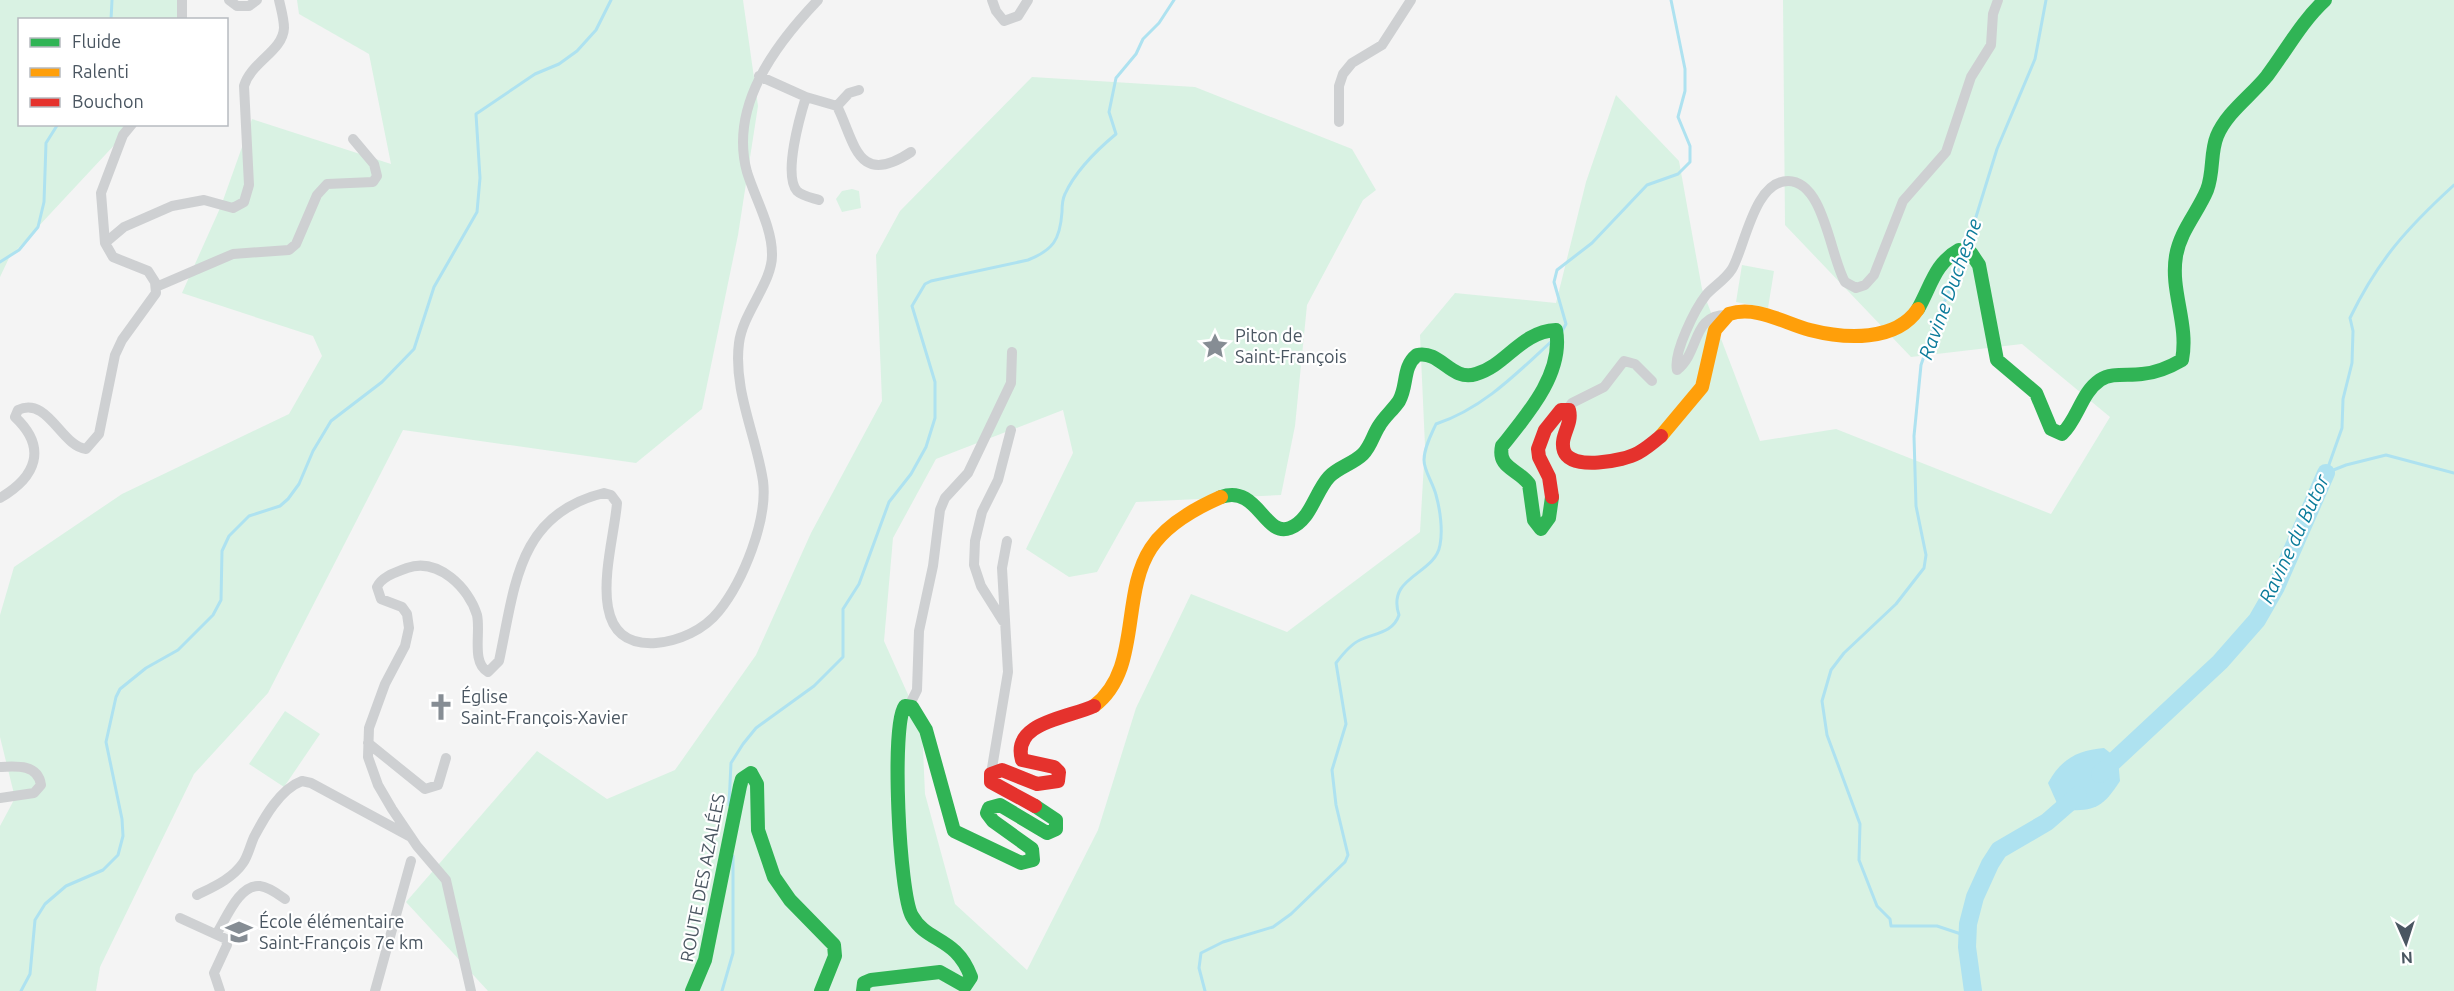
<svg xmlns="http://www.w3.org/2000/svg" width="2454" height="991" font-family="Ubuntu,sans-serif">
  <rect width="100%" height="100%" fill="#f4f4f4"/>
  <path fill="#d9f2e3" d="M0,0h178l1,19 -159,1v104l113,1 -124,133 -9,19z
    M297,0h446l15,106 -20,129 -36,174 -66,54 -233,-33 -135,263 -74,81 -94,193 -4,24h-96v-165l15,-28 -15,-61v-122l14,-48 108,-73 167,-80 33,-58 -9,-20 -131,-43 39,-87 31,-87 139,45 -22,-110 -70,-40z
    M1783,0h671v991h-1966l-82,-89 131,-151 70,48 68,-29 81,-115 55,-122 71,-132 -6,-146 24,-44 132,-134 163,10 157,62 24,41 -13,10 -56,105 -12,121 -14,69 -145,7 -39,70 -28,5 -43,-28 47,-96 -10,-43 -127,49 -43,79 -9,103 38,85 3,68 30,110 72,66 71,-140 38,-122 55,-114 96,38 133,-100 5,-86 -5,-111 35,-42 101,10 30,-121 30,-87 63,66 23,128 58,152 76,-12 215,85 59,-97 -88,-73 -111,13 -126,-132z
    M852,189l7,2 2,17 -19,4 -6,-13 6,-8z
    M1742,265l32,6 -6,37 -32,-6z
    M285,711l35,23 -36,53 -35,-23z"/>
  <path fill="#aee2f0" d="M2104,748l14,11 2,22c-19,29 -26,30 -60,29l-12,-27c13,-24 30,-33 56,-35z"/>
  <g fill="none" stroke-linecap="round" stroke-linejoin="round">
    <path stroke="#aee2f0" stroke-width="3" d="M111,20l1,-20
      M1967,246l30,-97 38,-90 11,-59
      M1965,255l-29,66 -15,44 -7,71 2,70 10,49 -2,13 -28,36 -52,49 -13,17 -9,31 5,34 33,89 -1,36 18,46 13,13 1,7h46l30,10
      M0,262l19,-12 19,-23 6,-25 2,-59 12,-19
      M1561,333l5,-9 -12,-42 3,-12 35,-27 55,-58 31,-11 12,-12v-16l-12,-29 7,-26v-22l-14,-69
      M2326,473l16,-45 1,-29 9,-36 1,-32 -3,-13c28,-58 57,-90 104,-133
      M2326,473l20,-8 40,-10 68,18
      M729,805l2,-42 12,-19 13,-16 58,-42 29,-29v-48l16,-25 30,-82 22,-28 15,-27 9,-29v-36l-23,-76 13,-22 6,-3 97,-21c25,-10 32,-20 34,-48 0,-7 0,-12 3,-18 10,-22 33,-45 51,-60l-7,-22 7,-34 20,-24 7,-15 16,-16 15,-23
      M21,991l9,-17 5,-54 10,-16 21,-18 37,-16 15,-15 5,-19 -1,-17 -16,-77 10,-45 4,-8 26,-21 32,-18 35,-35 8,-15 1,-49 7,-15 20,-20 31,-10 8,-7 11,-15 14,-33 18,-30 51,-39 32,-33 20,-62 43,-75 3,-34 -4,-64 59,-40 24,-10 18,-13 19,-21 15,-30
      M722,991l11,-38v-97
      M1205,991l-6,-23 2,-15 22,-11 50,-15 18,-13 54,-52 3,-7 -12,-50 -4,-35 14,-46 -10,-61c6,-8 15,-19 24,-23 15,-7 33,-7 39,-25 -13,-39 36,-40 41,-70 3,-15 0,-36 -4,-50 -3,-12 -12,-24 -12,-35 0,-12 7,-25 12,-36 48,-16 82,-52 118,-85"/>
    <path stroke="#aee2f0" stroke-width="18" d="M2100,774l120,-112 37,-42 19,-33 50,-114
      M1973,991l-6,-44 1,-23 7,-27 15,-33 9,-14 48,-28 31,-27"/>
    <path stroke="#ced0d2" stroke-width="10" d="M182,0v20
      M229,0l8,6h12l8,-6
      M992,0l4,11 8,10 14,-5 10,-16
      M759,76l47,21 31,9
      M859,90l-10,3 -12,13c18,36 20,82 74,46
      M806,97c-6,19 -23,78 -9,94 5,5 16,7 22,9
      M1339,122v-36l4,-12 9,-11 30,-18 29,-45
      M105,243l19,-16 48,-21 32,-6 29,8 11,-6 5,-17 -5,-99c7,-24 39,-35 40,-58 0,-9 -3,-19 -5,-28
      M156,287l77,-33 56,-4 7,-6 21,-49 10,-11 46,-2 4,-6 -3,-12 -21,-25
      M1677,370c-4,-17 18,-61 29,-75 8,-9 19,-15 26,-26 13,-22 22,-88 56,-88 36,0 42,75 57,101l11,6 9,-3 9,-10 29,-74 43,-49 25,-75 20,-32 2,-31 5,-14
      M1677,370c24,-19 14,-56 51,-55
      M1567,410l5,-7 32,-16 20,-26 11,3 17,17
      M0,498c36,-21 48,-50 15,-81l3,-7c30,-14 43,36 68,39l13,-15 16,-79 7,-15 34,-47 -1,-11 -7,-11 -35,-14 -8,-14 -4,-50 22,-58 9,-11
      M1003,621l-22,-35 -7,-21 1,-24 7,-29 16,-32 13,-50
      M909,706l8,-16 2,-59 14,-65 7,-56 5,-12 23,-25 43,-90 1,-31
      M368,743l57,46 13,-4 8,-27
      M0,767c16,-1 38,-3 41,18l-7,8 -34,5
      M991,774l17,-102 -6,-104 5,-27
      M197,895c16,-8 35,-16 46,-32 5,-7 7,-17 11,-26 10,-19 26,-48 48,-56l9,2 100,54
      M180,918l46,21 1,6 -13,28 6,18
      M217,933c9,-14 22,-49 43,-47 9,1 18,8 25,13
      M375,991l36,-130
      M471,991l-25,-111 -29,-34 -25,-37 -14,-24 -10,-28 1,-29 16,-44 20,-38 4,-18 -2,-14 -5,-7 -21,-8 -4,-12c5,-11 20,-15 30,-19 31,-11 62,20 70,47 4,17 -6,48 11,57l11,-11c16,-74 18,-147 105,-168l7,2 6,8c-3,43 -38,145 39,140 23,-2 48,-13 63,-32 24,-30 49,-91 44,-130 -7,-46 -30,-91 -24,-138 4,-31 34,-61 33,-89 0,-27 -17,-56 -25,-82 -18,-66 28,-127 71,-172"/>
    <path stroke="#30b455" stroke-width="14" d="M1918,309c13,-23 17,-46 41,-59l12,3 8,12 18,95 39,33 15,36 11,5c16,-15 19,-41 38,-54 12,-8 28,-4 42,-6 14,-1 28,-7 40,-14 7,-36 -12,-69 -6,-104 4,-25 22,-44 31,-66 7,-18 3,-37 10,-54 10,-24 34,-40 50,-60 19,-25 34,-54 58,-76
      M1221,497c37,-13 43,41 69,31 21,-8 25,-36 39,-51 9,-10 24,-13 34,-23 8,-8 10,-19 16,-28 5,-9 14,-16 20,-25 9,-16 3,-34 18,-46 24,-5 34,27 59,19 31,-9 44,-42 80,-44 8,43 -29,85 -54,116 -5,22 16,23 27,38l5,36 7,9 8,-11 3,-21
      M692,991l13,-31 35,-174 2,-7 9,-6 6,11 1,46 16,47 16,23 44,45 1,11 -14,35
      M863,991l1,-8 7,-3 69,-8 25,14 6,-9c-15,-41 -44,-34 -59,-61 -13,-23 -21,-192 -7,-210l7,1 14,23 28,101 67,32 12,-3 -1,-11 -39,-28 -6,-8 2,-5 11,-3 47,28 9,-4v-9l-21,-14"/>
    <path stroke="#ff9f0a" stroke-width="14" d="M1661,436l41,-49 13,-57 14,-16c27,-9 55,9 81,16 35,9 86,12 108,-21
      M1094,706c48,-36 26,-111 57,-158 15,-23 45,-40 70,-51"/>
    <path stroke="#e5322d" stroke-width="14" d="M1552,497l-3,-20 -10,-20 -1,-8 7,-19 16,-20h8c4,15 -10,26 -5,41 7,20 60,10 74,2 9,-5 16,-11 23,-17
      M1035,806l-44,-24v-8l11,-4 35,14 21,-3 1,-9 -5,-5 -32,-7c-11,-38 47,-42 72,-54"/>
  </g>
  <defs>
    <symbol id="sight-bare" viewBox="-9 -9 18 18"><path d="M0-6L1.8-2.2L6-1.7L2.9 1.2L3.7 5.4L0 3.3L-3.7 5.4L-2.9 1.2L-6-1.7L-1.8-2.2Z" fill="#868d94" stroke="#fff" stroke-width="2.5" paint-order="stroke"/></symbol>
    <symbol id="church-bare" viewBox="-9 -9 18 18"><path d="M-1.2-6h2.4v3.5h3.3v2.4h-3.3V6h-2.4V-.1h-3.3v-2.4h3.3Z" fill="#868d94" stroke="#fff" stroke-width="2.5" paint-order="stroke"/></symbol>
    <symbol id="school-bare" viewBox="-9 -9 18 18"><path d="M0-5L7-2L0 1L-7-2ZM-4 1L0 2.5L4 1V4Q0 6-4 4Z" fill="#868d94" stroke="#fff" stroke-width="2.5" paint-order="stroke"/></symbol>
  </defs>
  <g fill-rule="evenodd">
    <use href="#sight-bare" x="1196" y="327" width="38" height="38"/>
    <use href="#church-bare" x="422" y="688" width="38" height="38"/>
    <use href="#school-bare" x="220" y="913" width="38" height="38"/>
  </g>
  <g text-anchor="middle" stroke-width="4.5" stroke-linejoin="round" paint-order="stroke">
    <g font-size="18" fill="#4a5661" stroke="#fff" text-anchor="start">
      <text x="1235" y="342">Piton de<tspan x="1235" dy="21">Saint-François</tspan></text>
      <text x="461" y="703">Église<tspan x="461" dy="21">Saint-François-Xavier</tspan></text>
      <text x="259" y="928">École élémentaire<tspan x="259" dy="21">Saint-François 7e km</tspan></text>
    </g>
    <g font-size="18" fill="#4a5661" stroke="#fff">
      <text transform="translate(703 878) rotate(-79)" y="6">ROUTE DES AZALÉES</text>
    </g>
    <g font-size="20" font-style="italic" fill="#0c7c9b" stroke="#fff">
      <text transform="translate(1950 289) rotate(-70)" y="7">Ravine Duchesne</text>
      <text transform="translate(2294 539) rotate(-65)" y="7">Ravine du Butor</text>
    </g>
  </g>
  <rect x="18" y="18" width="210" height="108" fill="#ffffff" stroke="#b7bbc0" stroke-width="1.5"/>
  <rect x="30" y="38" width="30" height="9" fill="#30b455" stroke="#b7bbc0" stroke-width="1.5"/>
  <text x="72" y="48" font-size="18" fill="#4a5661">Fluide</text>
  <rect x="30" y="68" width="30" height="9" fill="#ff9f0a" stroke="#b7bbc0" stroke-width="1.5"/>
  <text x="72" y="78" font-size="18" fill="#4a5661">Ralenti</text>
  <rect x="30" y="98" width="30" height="9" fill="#e5322d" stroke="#b7bbc0" stroke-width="1.5"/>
  <text x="72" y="108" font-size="18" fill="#4a5661">Bouchon</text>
  <g transform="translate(2406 943) rotate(177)" stroke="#ffffff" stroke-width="4.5" paint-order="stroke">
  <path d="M0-4.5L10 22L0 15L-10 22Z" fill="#4a5661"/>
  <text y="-9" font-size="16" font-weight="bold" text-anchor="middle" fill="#4a5661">N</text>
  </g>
</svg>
